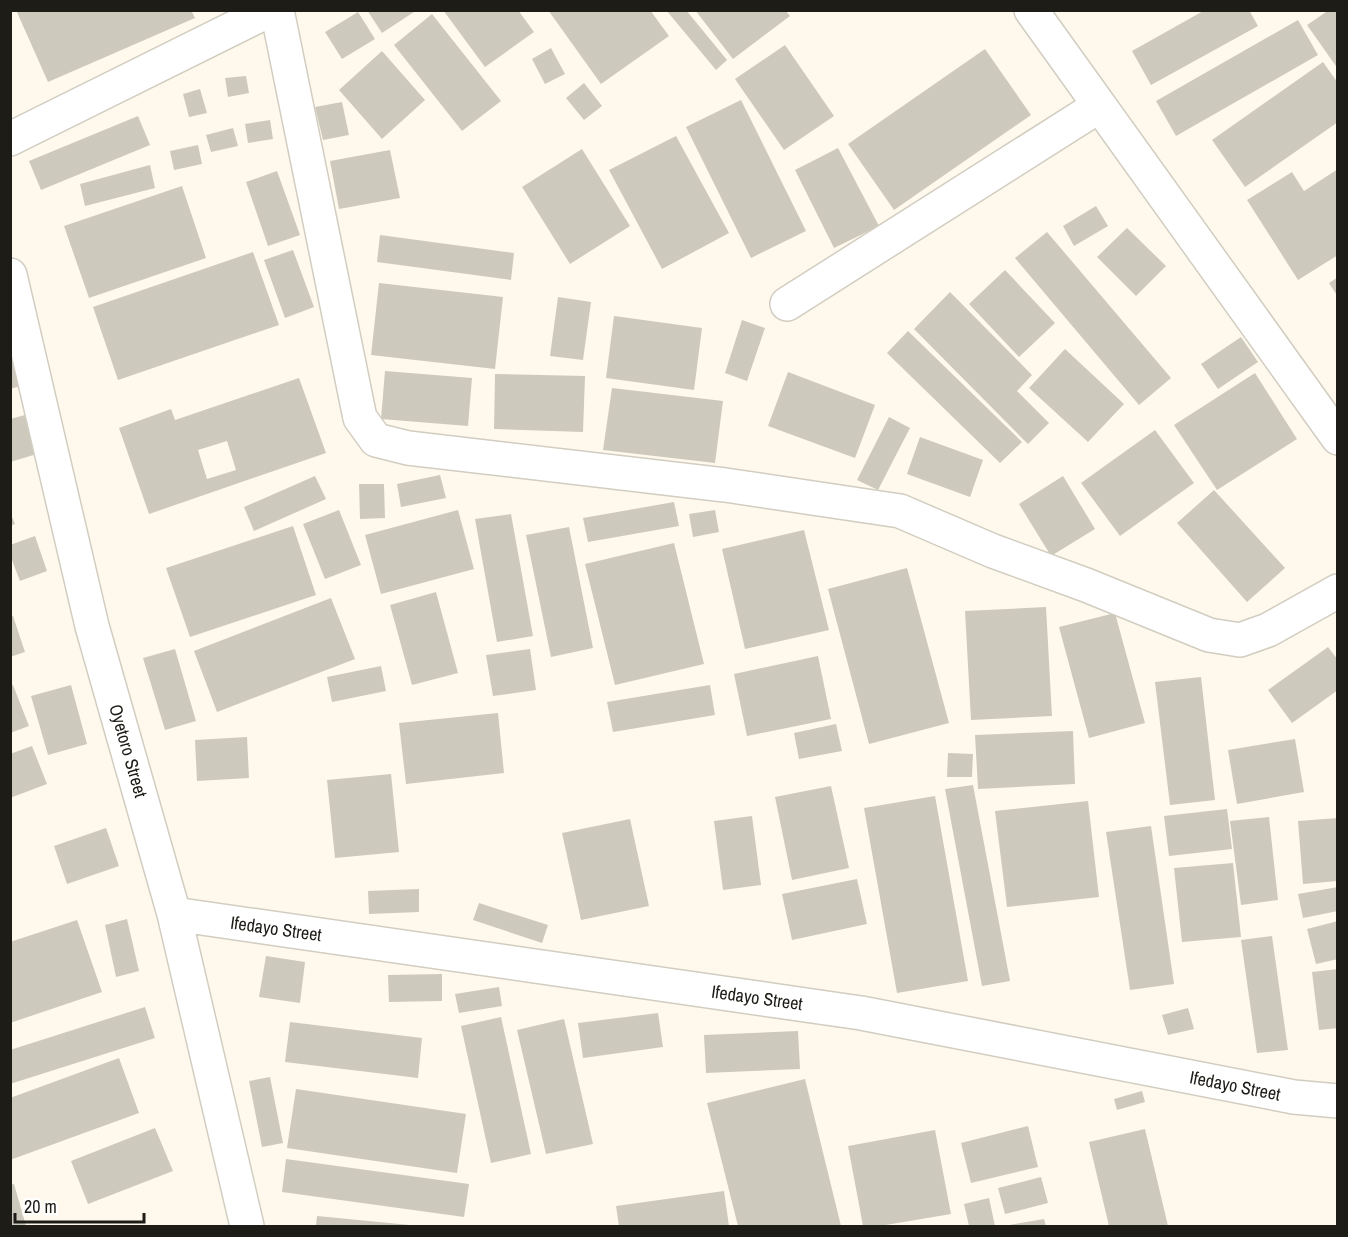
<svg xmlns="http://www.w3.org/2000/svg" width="1348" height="1237" font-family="'Archivo Narrow',sans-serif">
  <rect width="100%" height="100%" fill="#fef9ec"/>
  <path fill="#cec9bd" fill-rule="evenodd" d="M16,10h175l4,8 -147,64z
    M367,10h50l-35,23z
    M443,10h75l16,22 -49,35z
    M548,10h102l19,26 -68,48z
    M666,10h20l41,50 -11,10z
    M695,10h90l5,6 -57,43z
    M1205,10h44l9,16 -107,59 -19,-34z
    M1329,10h9v59l-31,-44z
    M358,12l17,27 -33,20 -17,-27z
    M432,14l69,87 -39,30 -68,-86z
    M1298,20l20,35 -142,81 -20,-35z
    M785,45l49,71 -50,34 -49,-71z
    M551,48l14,26 -20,10 -13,-25z
    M985,49l46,66 -137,95 -46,-66z
    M382,51l43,49 -43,39 -43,-49z
    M1323,62l15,21v39l-93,65 -33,-47z
    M246,76l3,17 -21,4 -3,-19z
    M584,83l18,23 -18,14 -18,-22z
    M200,89l7,24 -18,4 -6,-23z
    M741,100l65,131 -55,27 -65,-131z
    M342,102l7,33 -26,5 -8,-33z
    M138,116l12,29 -109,45 -12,-29z
    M270,120l3,19 -25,4 -3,-19z
    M233,128l5,18 -27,6 -5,-17z
    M676,136l53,97 -67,36 -53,-99z
    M198,145l4,19 -28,6 -4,-19z
    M838,148l41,78 -45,22 -39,-78z
    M582,149l48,77 -60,38 -48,-77z
    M390,150l10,48 -61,11 -9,-48z
    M150,165l5,23 -70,18 -5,-22z
    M1338,169v86l-40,25 -51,-80 45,-28 12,19z
    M277,171l23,64 -32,11 -22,-64z
    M182,186l24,72 -117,40 -25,-72z
    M1096,206l12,20 -34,20 -11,-20z
    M1127,228l39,38 -30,30 -39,-39z
    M1047,232l124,146 -32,27 -124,-147z
    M380,235l134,18 -3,27 -134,-18z
    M293,250l21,57 -29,11 -21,-58z
    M253,252l26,73 -161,55 -25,-73z
    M1005,270l50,53 -36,34 -50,-53z
    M1338,277v20l-9,-14z
    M379,283l124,14 -8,72 -124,-14z
    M950,292l82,83 -15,16 32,32 -21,21 -114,-115z
    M558,297l33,5 -8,58 -33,-4z
    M614,316l88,12 -8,62 -88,-12z
    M742,320l23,8 -18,53 -22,-8z
    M908,331l114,111 -22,21 -113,-110z
    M1241,337l17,25 -40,27 -17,-25z
    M10,349l14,36 -14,4z
    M1065,349l59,55 -36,38 -59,-54z
    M385,371l87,7 -4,48 -87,-7z
    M788,372l87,33 -20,53 -87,-32z
    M1255,373l42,66 -80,51 -43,-65z
    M495,374l90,2 -2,56 -89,-3z
    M299,378l27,75 -177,61 -30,-86 52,-19 4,11zM227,441l9,29 -29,9 -9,-29z
    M612,388l111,13 -8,62 -112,-13z
    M25,415l12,39 -27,8v-43z
    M889,417l21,11 -32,62 -21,-10z
    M1155,430l39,53 -74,53 -39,-53z
    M920,437l63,23 -13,37 -63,-23z
    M440,475l6,23 -45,9 -4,-23z
    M315,476l11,23 -72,32 -10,-24z
    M1063,476l32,53 -44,27 -32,-52z
    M359,484h25l1,34 -25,1z
    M1214,490l71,78 -38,34 -70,-79z
    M674,502l5,24 -91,16 -5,-24z
    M339,510l22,55 -36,14 -22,-55z
    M458,510l16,59 -93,25 -16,-59z
    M715,510l4,22 -26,5 -4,-23z
    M10,512l5,12 -5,2z
    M511,514l22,122 -36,6 -22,-123z
    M293,526l23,69 -126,42 -24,-69z
    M569,527l24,121 -42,9 -25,-122z
    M804,530l25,100 -84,19 -23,-100z
    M35,536l12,35 -27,10 -10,-26v-10z
    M674,543l30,121 -89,21 -30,-121z
    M907,568l42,155 -80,21 -41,-155z
    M436,592l22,81 -46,12 -22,-80z
    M331,598l24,61 -138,53 -23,-61z
    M1046,607l6,109 -81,4 -6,-109z
    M1115,613l30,110 -56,15 -30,-111z
    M10,616h3l12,36 -15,5z
    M1328,647l10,13v30l-46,33 -24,-33z
    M175,649l21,72 -31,9 -22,-72z
    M530,649l6,41 -43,6 -7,-41z
    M818,656l13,63 -84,17 -13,-62z
    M381,666l5,25 -54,11 -5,-25z
    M1201,677l14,123 -45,5 -15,-123z
    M13,685l16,41 -19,7v-47z
    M71,685l16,59 -39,11 -17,-59z
    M710,685l5,30 -102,17 -6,-30z
    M498,713l6,60 -98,11 -7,-61z
    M836,724l6,27 -43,8 -5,-26z
    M1073,731l2,53 -97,5 -3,-54z
    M247,737l2,41 -52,3 -2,-41z
    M1295,739l9,53 -67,12 -9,-54z
    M32,746l15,38 -37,14v-44z
    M948,753l25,1 -1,23h-25z
    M391,774l8,78 -64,6 -8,-78z
    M973,785l37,196 -28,5 -37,-197z
    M831,786l18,82 -57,12 -17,-83z
    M935,796l33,185 -71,12 -33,-185z
    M1088,801l11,96 -92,10 -12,-96z
    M1227,809l5,40 -63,7 -5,-40z
    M752,816l9,69 -38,5 -9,-69z
    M1269,817l9,83 -37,5 -11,-84z
    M1338,818v63l-35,3 -5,-63z
    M630,819l19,87 -68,14 -19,-87z
    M1151,826l23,158 -44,6 -24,-158z
    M106,828l13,38 -52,18 -13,-38z
    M1233,863l8,74 -59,5 -8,-74z
    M857,879l10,45 -75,16 -10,-46z
    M1338,887v24l-35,7 -5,-24z
    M419,889v23l-50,2 -1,-23z
    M479,903l69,22 -6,18 -69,-23z
    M127,919l12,52 -23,6 -11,-52z
    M77,920l25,72 -92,31v-81z
    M1338,921v38l-22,5 -9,-35z
    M1272,936l16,114 -31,3 -16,-113z
    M266,956l39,6 -5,41 -41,-6z
    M1338,969v59l-19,2 -7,-58z
    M442,974v27l-53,1 -1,-27z
    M499,987l3,19 -43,7 -4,-19z
    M145,1007l10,31 -145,46v-34z
    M1188,1008l6,21 -26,6 -6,-20z
    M658,1013l5,34 -80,11 -5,-35z
    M501,1017l30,137 -40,9 -30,-137z
    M564,1019l29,125 -47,10 -29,-124z
    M290,1022l132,16 -4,40 -133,-16z
    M798,1031l2,38 -94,4 -2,-38z
    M119,1058l20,55 -129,47v-62z
    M270,1077l13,66 -21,4 -13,-66z
    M805,1079l36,147h-103l-31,-123z
    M296,1089l170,25 -9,59 -170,-25z
    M1142,1091l3,11 -28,8 -3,-11z
    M1028,1126l10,41 -67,16 -10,-40z
    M155,1128l18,43 -85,33 -17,-43z
    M1145,1129l23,97h-59l-20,-84z
    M935,1130l16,84 -71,12h-17l-15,-80z
    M286,1159l183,25 -5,33 -182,-25z
    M1041,1177l7,26 -43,11 -7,-26z
    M14,1184l12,42h-16v-41z
    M724,1191l5,35h-110l-3,-20z
    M989,1198l6,28h-26l-5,-22z
    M317,1216l93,9v1h-94z
    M1044,1219l2,7h-37v-1z"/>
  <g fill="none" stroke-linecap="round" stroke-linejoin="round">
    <defs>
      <path id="minor" d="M277,10l83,408 16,22 32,8 317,37 175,26 93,40 93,34 123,50 31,5 28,-10 70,-39
        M1031,10l307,428
        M10,139l260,-129
        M10,275l82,351 82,288 73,312
        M787,304l312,-198
        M174,914l687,99 433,84 44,4"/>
    </defs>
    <use href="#minor" stroke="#d2cdc1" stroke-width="36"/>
    <use href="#minor" stroke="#fff" stroke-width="33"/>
  </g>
  <g text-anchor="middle" stroke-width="4.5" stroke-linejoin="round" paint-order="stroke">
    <g font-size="18" fill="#1e1c17" stroke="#fff">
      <text transform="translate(128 751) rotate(74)" y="6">Oyetoro Street</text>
      <text transform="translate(276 929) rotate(8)" y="6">Ifedayo Street</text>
      <text transform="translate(757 998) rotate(8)" y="6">Ifedayo Street</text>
      <text transform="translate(1235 1086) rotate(11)" y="6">Ifedayo Street</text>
    </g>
  </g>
  <rect width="1348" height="1237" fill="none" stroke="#1e1c17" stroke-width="24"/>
  <path d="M15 1213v9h129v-9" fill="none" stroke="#1e1c17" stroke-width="3"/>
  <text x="24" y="1213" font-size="18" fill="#1e1c17" stroke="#ffffff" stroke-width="4.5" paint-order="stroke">20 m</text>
</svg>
